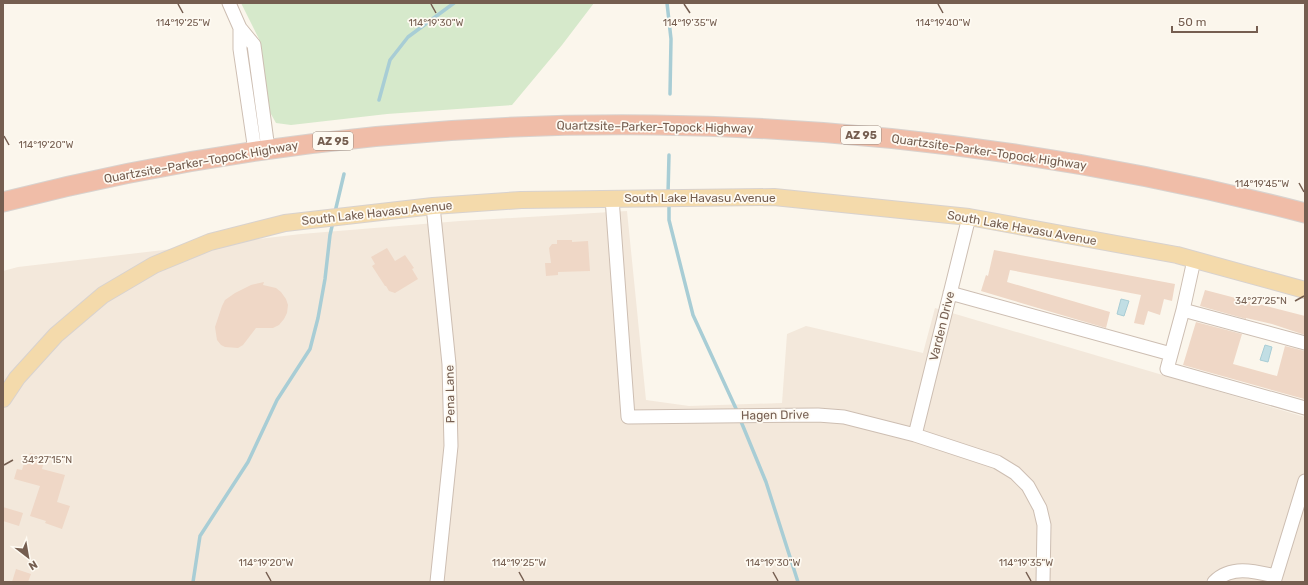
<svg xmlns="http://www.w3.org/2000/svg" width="1308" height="585" font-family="Rubik,sans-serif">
  <rect width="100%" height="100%" fill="#fbf6ec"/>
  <path fill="#f3e8db" d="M627,211l19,189 43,6 93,-3 5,-69 19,-8 117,27 12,-45 370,109v165h-1302v-311l15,-4 283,-33 159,-13z"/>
  <path fill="#d6e9cb" d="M241,3h353l-32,42 -50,60 -125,9 -96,11 -15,-2 -9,-16 -8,-68z"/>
  <path fill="#c1dee4" stroke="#a8cdd5" d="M1121,299l8,2 -5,15 -7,-2z
    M1265,345l7,2 -4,15 -8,-2z"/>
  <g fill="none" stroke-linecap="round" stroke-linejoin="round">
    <path stroke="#a8cdd5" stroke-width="3.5" d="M667,3l4,36 -1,55
      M379,100l11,-40 18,-23 46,-34
      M668,194l1,-39
      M669,202v18l24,95 45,98
      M335,212l9,-38
      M740,419l26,63 32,100
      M193,582l7,-46 48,-74 29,-62 33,-51 8,-31 7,-39 5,-44 3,-13"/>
  </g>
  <path fill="#efd7c6" d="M557,240h15v2l16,-1 2,30 -32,1v3l-12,1 -1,-13h6l-2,-15 3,-4h5z
    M387,248l8,13 10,-6 9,13 -2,1 6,10 -23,14 -6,-2 -3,-5h-1l-13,-20 3,-2 -4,-7z
    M994,250l181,34 -3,17 -8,-2 -4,16 -12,-4 -4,14 -10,-2 7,-28 -131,-25 -3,12 103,30 -4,16 -41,-12 -84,-25 5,-16 2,1z
    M264,282l-1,3 13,3 5,4 5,7 2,6 -1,8 -3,6 -5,6 -6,3h-17l-13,17 -5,3 -13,-1 -4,-2 -4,-5 -2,-13 7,-21 3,-6 10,-7 16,-8z
    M1205,290l100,26v19l-33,-11 -26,-6v1l-46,-13z
    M1196,322l46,12 -9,30 29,8 15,4 8,-30 20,5 -1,48 -121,-34z
    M30,453l15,4 -3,12 23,6 -8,27 13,4 -8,23 -17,-6 1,-2 -16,-5 10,-30 -26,-7 3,-10 5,1 4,-13 3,1z
    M3,507l20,6 -4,13 -16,-5z
    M16,569l15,5 -3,8h-16z"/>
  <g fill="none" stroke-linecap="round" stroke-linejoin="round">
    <defs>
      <path id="minor" d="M229,3l11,25 14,17 14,104
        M240,28v21l15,102
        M612,198l16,219 190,-2 26,2 71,18 82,27 18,11 13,13 12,22 4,17 -1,57
        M433,206l16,158 2,82 -14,136
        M1194,260l-11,50 122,33
        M950,293l221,61
        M1183,310l-16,59 138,39
        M915,435l54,-218
        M1214,582c17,-17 40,-11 61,-6
        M1274,582l31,-101"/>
      <path id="major" d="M3,399l14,-21 39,-43 47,-40 51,-30 56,-23 75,-19 148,-17 88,-6 253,-3 195,20 208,38 128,35"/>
      <path id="highway" d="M3,202c427,-110 877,-99 1302,11"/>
    </defs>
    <use href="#minor" stroke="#cdbeb2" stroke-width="15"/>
    <use href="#major" stroke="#d8d2ce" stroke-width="18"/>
    <use href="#highway" stroke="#d8d2ce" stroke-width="21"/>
    <use href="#minor" stroke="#fff" stroke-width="13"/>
    <use href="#major" stroke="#f4daab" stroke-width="16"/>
    <use href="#highway" stroke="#f0bda8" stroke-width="19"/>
  </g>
  <path fill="none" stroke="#755e50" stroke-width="1.5" d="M178,4l5,9M431,4l5,9M684,4l6,9M938,4l5,9M4,136l5,9M1299,183l5,9M1295,301l9,-5M4,465l9,-5M266,572l5,9M519,572l5,9M773,572l5,9M1026,572l5,9"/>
  <g text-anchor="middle" stroke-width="3.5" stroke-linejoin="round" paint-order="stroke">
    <g fill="#fefaf2" stroke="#9e8d81" stroke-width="1">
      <rect x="841" y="126" width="40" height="18" rx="3"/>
      <rect x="313" y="132" width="40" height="18" rx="3"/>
    </g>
    <g font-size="11" font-weight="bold" fill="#755e50">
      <text x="861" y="139">AZ 95</text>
      <text x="333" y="145">AZ 95</text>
    </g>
    <g font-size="12" fill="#755e50" stroke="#fefaf2">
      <text transform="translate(655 127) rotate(1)" y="4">Quartzsite–Parker–Topock Highway</text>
      <text transform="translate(989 152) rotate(8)" y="4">Quartzsite–Parker–Topock Highway</text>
      <text transform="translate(201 162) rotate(-10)" y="4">Quartzsite–Parker–Topock Highway</text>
      <text x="700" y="202">South Lake Havasu Avenue</text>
      <text transform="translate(377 213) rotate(-6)" y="4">South Lake Havasu Avenue</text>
      <text transform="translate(1022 228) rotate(10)" y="4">South Lake Havasu Avenue</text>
      <text transform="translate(942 326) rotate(-76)" y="4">Varden Drive</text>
      <text transform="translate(450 394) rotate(-91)" y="4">Pena Lane</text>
      <text transform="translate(775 415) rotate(-1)" y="4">Hagen Drive</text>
    </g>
  </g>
  <g font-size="10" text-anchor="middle" fill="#755e50" stroke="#fefaf2" stroke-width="3.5" stroke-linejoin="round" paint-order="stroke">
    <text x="690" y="26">114°19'35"W</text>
    <text x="943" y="26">114°19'40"W</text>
    <text x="183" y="26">114°19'25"W</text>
    <text x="436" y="26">114°19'30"W</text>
    <text x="46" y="148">114°19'20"W</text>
    <text x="1262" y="187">114°19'45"W</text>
    <text x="1261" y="304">34°27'25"N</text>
    <text x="47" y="463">34°27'15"N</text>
    <text x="266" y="566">114°19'20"W</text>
    <text x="519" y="566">114°19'25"W</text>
    <text x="773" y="566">114°19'30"W</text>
    <text x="1026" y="566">114°19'35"W</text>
  </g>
  <rect width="1308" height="585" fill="none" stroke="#755e50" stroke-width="8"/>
  <g transform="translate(28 557) rotate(149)" stroke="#fefaf2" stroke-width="3" paint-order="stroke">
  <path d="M0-3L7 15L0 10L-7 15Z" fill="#755e50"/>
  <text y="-6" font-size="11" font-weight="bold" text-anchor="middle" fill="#755e50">N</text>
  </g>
  <path d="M1172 26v6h85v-6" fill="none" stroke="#755e50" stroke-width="2"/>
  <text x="1178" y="26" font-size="12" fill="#755e50" stroke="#fefaf2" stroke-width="3" paint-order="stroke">50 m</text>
</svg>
